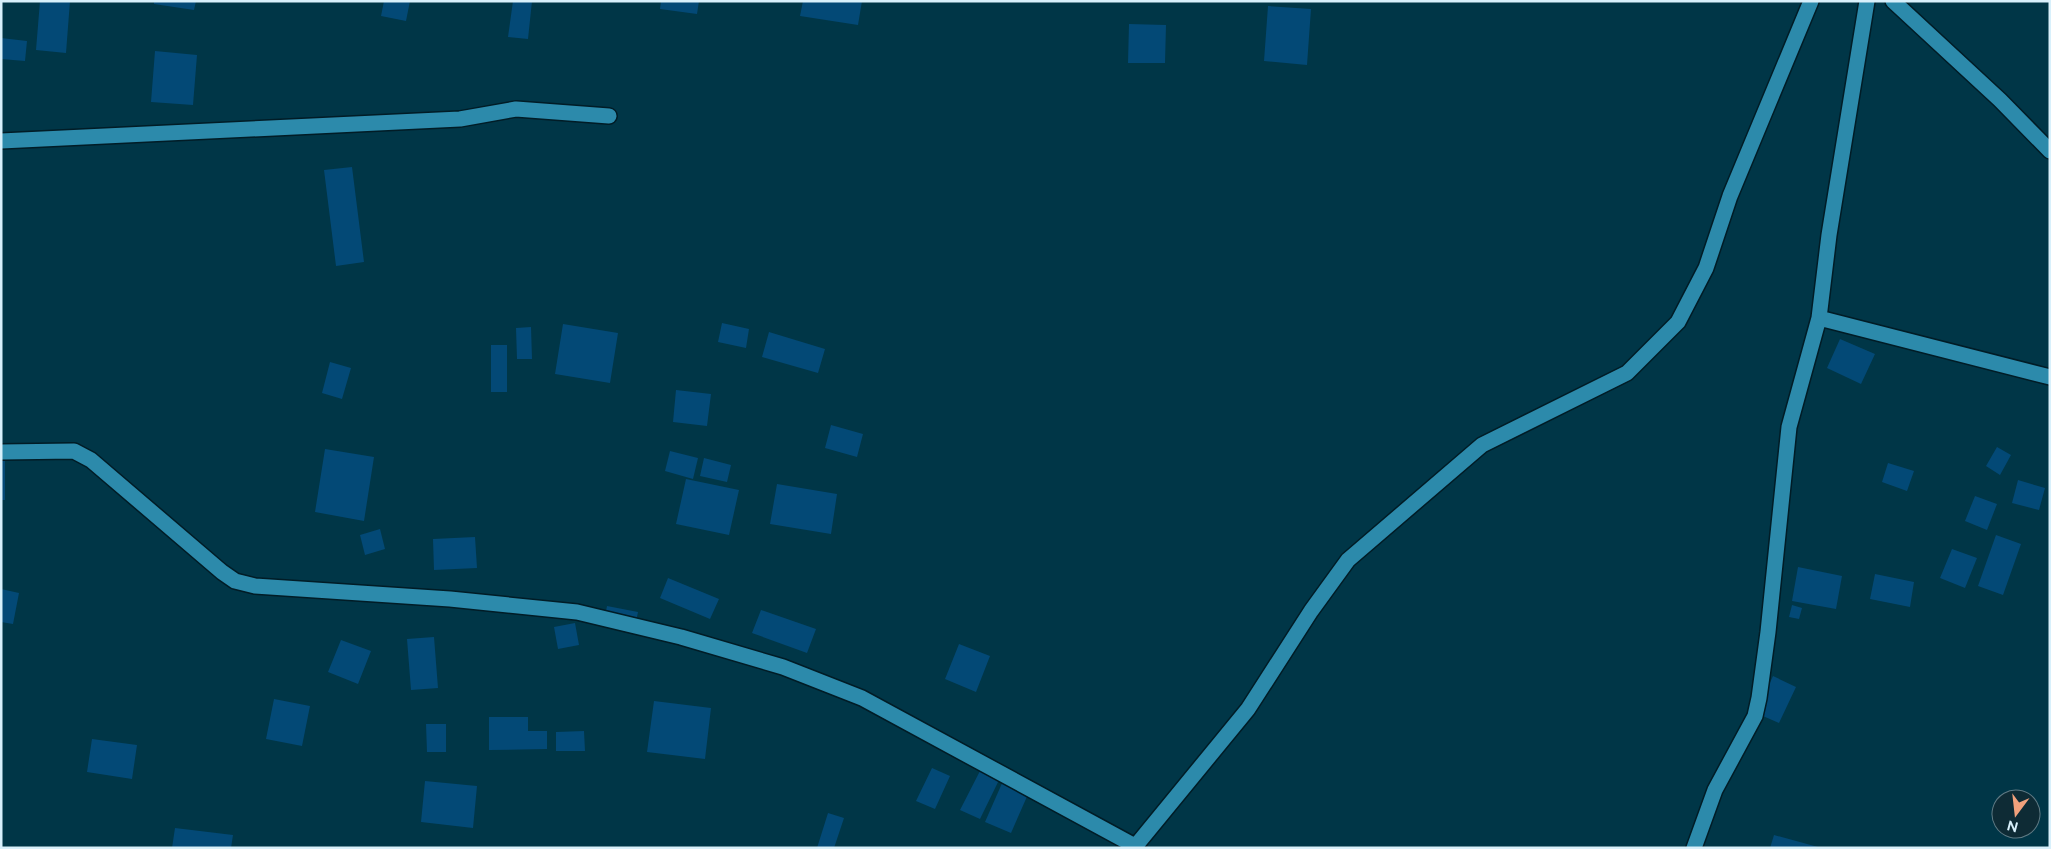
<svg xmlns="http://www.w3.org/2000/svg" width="2051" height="849" font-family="Raleway,sans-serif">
  <rect width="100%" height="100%" fill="#003647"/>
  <path fill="#034976" d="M40,1h30l-4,52 -30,-3z
    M154,1h42l-2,9 -40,-6z
    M384,1h26l-4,20 -25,-5z
    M513,1h19l-4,38 -20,-2z
    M661,1h38l-2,13 -37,-5z
    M803,1h59l-4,24 -58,-9z
    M1268,6l43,3 -4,56 -43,-4z
    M1129,24l37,1 -1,38h-37z
    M1,38l26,3 -2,20 -24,-2z
    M155,51l42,4 -4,50 -42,-3z
    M352,167l12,95 -28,4 -12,-96z
    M722,323l27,6 -3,19 -28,-6z
    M563,324l55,9 -8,50 -55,-9z
    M531,327l1,32h-15l-1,-31z
    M769,332l56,17 -7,24 -56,-16z
    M1840,339l35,15 -14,30 -34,-16z
    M491,345h16v47h-16z
    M330,362l21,6 -9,31 -20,-6z
    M676,390l35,4 -4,32 -34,-4z
    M831,425l32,9 -6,23 -32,-9z
    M1997,447l14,8 -11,20 -14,-9z
    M325,449l49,8 -10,64 -49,-9z
    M670,451l28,7 -5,21 -28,-8z
    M704,458l27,7 -4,17 -27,-6z
    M1,459h4v41h-4z
    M1888,463l26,8 -7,20 -25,-9z
    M686,479l53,11 -10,45 -53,-11z
    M2018,480l27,8 -6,22 -27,-7z
    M777,484l60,10 -6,40 -61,-10z
    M1975,496l22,8 -10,26 -22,-9z
    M380,529l5,20 -20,6 -5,-20z
    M1996,535l25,9 -18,51 -25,-9z
    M475,537l2,31 -43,2 -1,-31z
    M1952,549l25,9 -12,30 -25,-10z
    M1798,567l44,9 -6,33 -44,-8z
    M1875,574l39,8 -4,25 -40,-8z
    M668,578l51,21 -9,20 -50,-21z
    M1,589l18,4 -6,31 -12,-2z
    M1792,605l10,3 -3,11 -10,-2z
    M607,606l31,6 -2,10 -31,-6z
    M761,610l55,19 -9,24 -55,-20z
    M575,623l4,22 -21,4 -4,-22z
    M434,637l4,51 -27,2 -4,-51z
    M341,640l30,11 -13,33 -30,-12z
    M959,644l31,12 -14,36 -31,-13z
    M1773,676l23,11 -17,36 -23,-10z
    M274,699l36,7 -8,40 -36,-7z
    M654,701l57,7 -6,51 -58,-7z
    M489,717h39v14h19v18l-58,1z
    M426,724h20v28h-19z
    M584,731l1,20h-29v-19z
    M92,739l45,6 -5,34 -45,-7z
    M932,768l18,8 -15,33 -19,-8z
    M981,769l19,9 -20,41 -20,-9z
    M425,781l52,5 -4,42 -52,-6z
    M1003,781l26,11 -18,41 -26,-11z
    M828,813l16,5 -10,30h-17z
    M175,828l58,7 -2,13h-59z
    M1774,835l44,12v1h-48z"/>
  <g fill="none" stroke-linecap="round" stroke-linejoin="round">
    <defs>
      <path id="minor" d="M1893,1l107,99 50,51
        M1,141l459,-22 56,-10 93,7
        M1819,318l231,59
        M1,452l73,-1 17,9 131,112 13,9 20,5 195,13 127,13 104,25 102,30 79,31 273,148
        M1134,848l114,-139 63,-98 37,-51 134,-115 145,-72 51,-51 28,-54 24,-72 81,-195
        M1694,848l21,-58 40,-74 4,-18 9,-66 21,-205 30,-109 10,-83 38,-234"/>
    </defs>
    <use href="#minor" stroke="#011c26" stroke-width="18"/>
    <use href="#minor" stroke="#2c8aab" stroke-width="15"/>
  </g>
  <rect width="2051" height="849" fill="none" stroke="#d8f0fb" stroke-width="5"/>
  <g transform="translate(2016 814) rotate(195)"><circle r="24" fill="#0e2b35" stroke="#5f7a84"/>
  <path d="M0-4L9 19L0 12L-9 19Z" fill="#f1a17c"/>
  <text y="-8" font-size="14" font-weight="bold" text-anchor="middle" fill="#d8f0fb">N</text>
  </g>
</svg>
